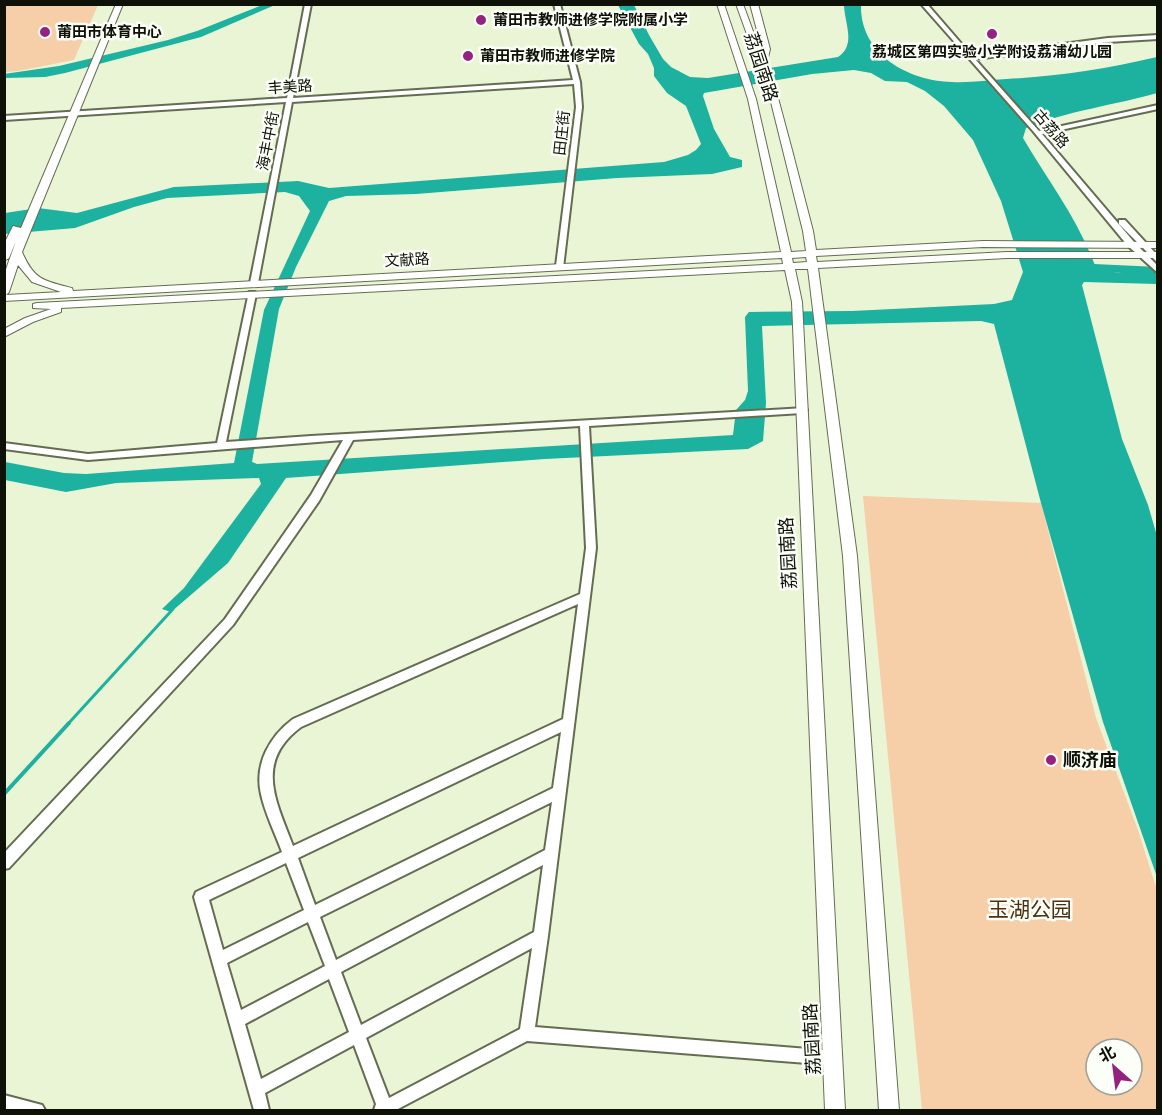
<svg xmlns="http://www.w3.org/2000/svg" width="1162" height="1115" font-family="'Titillium Web','Noto Sans SC',sans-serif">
  <rect width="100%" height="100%" fill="#eaf5d6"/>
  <path fill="#f6cea8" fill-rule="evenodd" d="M4,5l1,-1 93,1 -24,55 -56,11 -13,1z
    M863,496l178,7 55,215 42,112 19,60v220h-235zM1096,1049h36v36h-36z"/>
  <path fill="#1db19f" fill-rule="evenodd" d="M844,4l17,1c-1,49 47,76 91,77 18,1 37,-2 55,-3 54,-3 98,-10 150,-22v36c-42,12 -90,18 -131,35l-3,10c26,44 55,81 73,130l22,5 39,-1v12l-73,-2 -2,3 40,154 26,66 9,31v341l-54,-155 -62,-219 -47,-179 -13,-3 -219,5 4,77 -3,38 -15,8 -203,10 -259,19 -58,85 -57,49 -9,-3 22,-21 77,-104 -2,-6 -143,5 -50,9 -61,-12v-18l59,11 22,1 148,-11 30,-153 46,-99 -11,-15 -14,-4 -118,6 -33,9 -59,21 -70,6v-21l33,-5 39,5 97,-26 124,-6 31,7 335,-26 24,-7 8,-5 5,-6 -15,-38 -19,-13 -13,-17v-8l-6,-14 -9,-10 -21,-39h16l15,30 14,24 8,8 19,10 18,1 130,-21c19,-12 6,-35 6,-53zM854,70l17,3 14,8 22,1 18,9 19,15 29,34 28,61 22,71 -11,28 -18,4 -142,7 -103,1 -4,5 3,74 -3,9 -9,10 -3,25 -476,29 -5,-2 27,-153 17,-42 33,-66 17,-5 70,-2 201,-16 95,-4 30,-7v-7l-12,-3 -16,-28 -11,-33 1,-3 108,-19z
    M262,5h13l-74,32 -136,36 -20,4 -40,1 -1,-4 55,-8 109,-26 29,-9z"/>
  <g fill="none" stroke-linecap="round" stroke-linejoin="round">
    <path stroke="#1db19f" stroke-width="3" d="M67,725l106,-116"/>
    <path stroke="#1db19f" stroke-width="4" d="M4,794l65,-71"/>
    <path fill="#1db19f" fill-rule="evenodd" d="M1073,263l85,4v8l-90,-5 -2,-3 2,-3z"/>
    <defs>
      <path id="minor" d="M305,4h6l-18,94 280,-18 -19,-76h6l20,78 2,25 -19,161h-6l-1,-2 20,-159 -2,-23 -282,18 -34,181 -4,2 -4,-2 36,-181 -282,18v-4l283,-18z
        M921,4h6l45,52 136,-18 50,-3v4l-50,3 -133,17 64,72 119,-26v4l-116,25 92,108 24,24v7l-30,-27 -95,-115z
        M1119,220h6l33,36v7l-39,-39z
        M249,292h6l1,2 -30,148 85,-6 494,-28 2,2 -2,2 -3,1 -213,13 7,122 -48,388 -13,91 298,24 5,2 2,5 -2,5 -5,2 -306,-24 -131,69h-22l2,-6 -22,-59 -89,48 4,17h-15l-60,-213 2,-5 86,-40c-7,-19 -17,-39 -21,-58 -7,-30 9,-58 32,-75l287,-125 6,-46 -6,-122 -227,14 -34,61 -86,124 -224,243 -5,1v-16l221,-234 86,-124 32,-55 -255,20 -84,-11v-6l84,11 129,-11zM578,604l-15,115 -270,127c-17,-45 -39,-84 8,-119zM561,732l-8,56 -238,117 -17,-47zM552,802l-7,48 -209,110 -16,-43zM286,863l18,47 -81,40 -14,-50zM543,865l-9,67 -173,93 -20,-53zM308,922l17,44 -84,44 -14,-47zM532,948l-12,81 -131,69 -23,-60zM329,979l20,53 -88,47 -16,-55z
        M4,1095l38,10 3,5h-41z"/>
      <path id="major" d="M116,4h7l-101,248c12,28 22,29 50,36l1,3 708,-39 -33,-153 -31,-95h7l32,95 35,153 15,-1 -3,-20 -33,-133 -34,-94h7l18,49 1,-4 -12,-45h8l12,45 -4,17 12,32 14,52 21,81 3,19 167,-9 175,1v6l-175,-1 -167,9 1,6 190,-10h151v6h-151l-189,10 39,288 42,554h-20l-36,-554 -35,-287h-13l7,33 43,808h-20l-33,-808 -7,-32 -724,38v4l-28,10 -29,15v-8l21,-11 26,-9 -18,-1v-4l4,-1 746,-39 -1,-6 -778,43v-26l12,-34 -7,17 -5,3v-17l9,-18 8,2zM806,257l1,5 -14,1 -1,-5zM18,265l14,17 29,10 -55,3 3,-3z"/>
    </defs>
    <use href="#minor" stroke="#646d52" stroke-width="4"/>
    <use href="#major" stroke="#646d52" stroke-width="2"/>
    <use href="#minor" fill="#fff" fill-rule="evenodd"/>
    <use href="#major" fill="#fff" fill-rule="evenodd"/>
  </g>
  <g fill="#96227f" stroke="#fcfef8" stroke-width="2">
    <circle cx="481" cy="20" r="6"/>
    <circle cx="45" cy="32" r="6"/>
    <circle cx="992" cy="34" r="6"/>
    <circle cx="468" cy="56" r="6"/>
    <circle cx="1051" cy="760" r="6"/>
  </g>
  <g text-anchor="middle" stroke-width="5" stroke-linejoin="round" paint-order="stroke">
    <g font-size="15" font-weight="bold" fill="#0e1107" stroke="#fcfef8" text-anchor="start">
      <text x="493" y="25">莆田市教师进修学院附属小学</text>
      <text x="57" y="37">莆田市体育中心</text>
      <text x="992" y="57" text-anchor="middle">荔城区第四实验小学附设荔浦幼儿园</text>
      <text x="480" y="61">莆田市教师进修学院</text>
    </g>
    <g font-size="15" fill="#0e1107" stroke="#fcfef8">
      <text transform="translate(290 87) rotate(-4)" y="5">丰美路</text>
      <text transform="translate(1051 129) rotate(49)" y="5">古荔路</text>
      <text transform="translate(562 133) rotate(-84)" y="5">田庄街</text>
      <text transform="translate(268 141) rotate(-79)" y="5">海丰中街</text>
      <text transform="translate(407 260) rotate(-3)" y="5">文献路</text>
    </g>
    <g font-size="18" fill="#0e1107" stroke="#fcfef8">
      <text transform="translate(761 67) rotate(72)" y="6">荔园南路</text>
      <text transform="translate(788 553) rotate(-93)" y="6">荔园南路</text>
      <text transform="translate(812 1039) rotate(-93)" y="6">荔园南路</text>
    </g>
    <g font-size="18" font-weight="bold" fill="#0e1107" stroke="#fcfef8" text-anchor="start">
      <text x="1063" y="766">顺济庙</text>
    </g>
    <g font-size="21" fill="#4c3113" stroke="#fcfef8">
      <text x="1030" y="917">玉湖公园</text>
    </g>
  </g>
  <rect width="1162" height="1115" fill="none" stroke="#0e1107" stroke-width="12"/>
  <g transform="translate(1114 1067) rotate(332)"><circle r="28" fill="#fcfef8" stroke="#9d9f98" stroke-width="1.5"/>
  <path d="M0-4.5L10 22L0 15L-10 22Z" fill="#96227f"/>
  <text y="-9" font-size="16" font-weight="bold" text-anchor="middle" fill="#0e1107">北</text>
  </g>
</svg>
